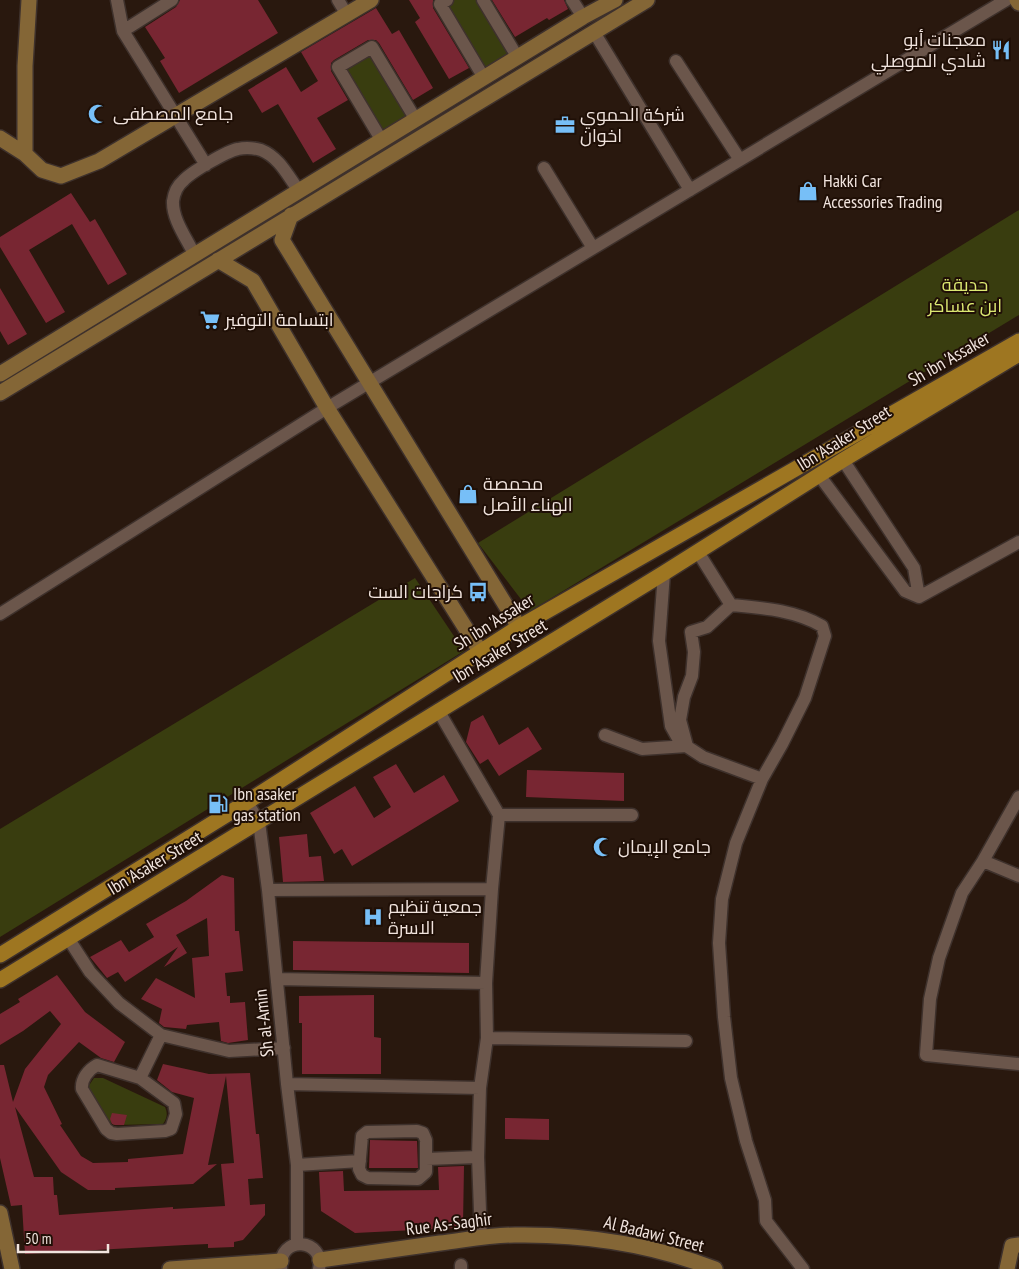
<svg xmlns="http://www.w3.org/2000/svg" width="1019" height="1269" font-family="'PT Sans Narrow',Cairo,sans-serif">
  <rect width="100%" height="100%" fill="#29180e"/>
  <path fill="#393d0f" d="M454,0h25l32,53 -26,16 -38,-64z
    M370,52l39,64 -26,16 -39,-65z
    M1019,210v105l-489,296 -52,-68z
    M415,578l49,73 -464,286v-108z
    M94,1078h9l62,29c3,7 2,11 -2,17l-49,1 -5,-4 -21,-34z"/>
  <path fill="#782632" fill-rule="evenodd" d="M180,0h78l20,33 -99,60 -19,-32 5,-3 -20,-31 31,-20z
    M409,0h24v8l36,60 -20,11 -34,-57 5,-4z
    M492,0h72l4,9 -19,11 -2,-2 -32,19z
    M376,8l16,26 7,-4 34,58 -20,12 -34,-57 -3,-3h-8l-34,20 -3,3v8l17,29 -31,18 19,31 -23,14 -35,-59 -16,9 -14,-23 38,-23 15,25 17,-11 -17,-29z
    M71,193l19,29 5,-3 32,55 -19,11 -36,-61 -43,26 36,62 -19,11 -46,-76v-10z
    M0,288l27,46 -19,11 -8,-14z
    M483,715l16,30 29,-18 14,22 -43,27 -11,-17 -8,5 -14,-22 5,-20z
    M396,764l18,29 30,-18 15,26 -107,65 -10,-17 -8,5 -24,-41 45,-27 19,32 17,-11 -18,-30z
    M527,770l97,3v28l-98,-4z
    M307,834l2,23 12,-1 3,25 -41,1 -4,-45z
    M222,875l12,3 1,53h4l4,40 -18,2 2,23h3v7l15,-1 3,38 -20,3 -7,-2 -2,-19 -32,3 -1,4 -22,-2 -5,-4 3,-14 -21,-10 15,-21 39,20 -3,-40 17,-2 -2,-38 -31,17 11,18 -23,14 14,-20 -53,35 -7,-10 -11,6 -17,-21 31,-17 8,12 25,-15 -8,-13 40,-23z
    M293,941l176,2v30l-176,-3z
    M57,975l28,37 40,30 -11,20 -13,-4 -22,-16 -31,33 -4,12 18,37 -2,1 21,31 12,7 35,-1v-3l55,-5 11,-56 -22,-6 -15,-12 6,-16 46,10 41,-1 6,61h3l4,44 -15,1 2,26 15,-1v11l-22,25 -9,2v5l-26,1v-4l-23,1 -160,9 -3,-49 -11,1 -11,-48v-93h4l9,37 12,-33 36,-45 -11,-13 -27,20 -23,14v-31l20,-12 -2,-3zM226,1076l8,87 -13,1 4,42 -52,3v-2l-114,8 -2,-20h-3l-1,-18h-19l-19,-70 46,65 27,18h27v-2l78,-4 24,-20 -9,1z
    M374,995v42l7,1v36h-79v-51h-3v-27z
    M112,1113l15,2 -3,10h-9l-3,-1 -2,-5z
    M505,1118l44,1v21l-44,-1z
    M370,1140l47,1 1,27h-49z
    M464,1166l-1,58 -8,4 -100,5 -34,-22 -2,-39 24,-1 1,20 95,-1 -1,-23z"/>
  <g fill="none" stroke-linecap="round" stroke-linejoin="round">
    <defs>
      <path id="street" d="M117,0l6,31 83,134
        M338,0l9,15
        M447,0l-7,4 44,74
        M483,0l35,58
        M572,0l11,17
        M123,31l49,-31
        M594,32l96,158
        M676,61l64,99
        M382,141l-44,-74 34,-20 44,73
        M544,168l49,80
        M194,254c-7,-15 -22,-35 -21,-53 1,-7 4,-15 10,-20 8,-9 44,-30 55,-32 8,-2 16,-1 23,1 18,7 27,26 38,41
        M843,460l71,108 5,29
        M819,475l86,116 14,6 100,-55
        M698,552l33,53c32,3 63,5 91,21l3,10 -20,62 -23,46 -20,35 -26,64 -14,56 -3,44 5,74 7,61 15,63 19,59 1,21 37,48
        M664,573l-5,68 12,85 9,16 23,15 59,22
        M0,614l327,-206 679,-408
        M438,710l61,105 -7,74 -6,94 1,55 -7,50 -2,69 3,81
        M605,735l37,14 45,-3 -7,-26 4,-23 8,-21 2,-24 -3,-20 16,-5 24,-22
        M1019,797l-36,64 36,15
        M247,802l12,20 9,68 19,194 10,81v79
        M499,815h133
        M983,861l-21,32 -23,65 -9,41 -4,56 93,9
        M268,890l224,-1
        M68,938l22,34 29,31 42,32 68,16 55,-3
        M277,979l209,4
        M487,1038l199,3
        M97,1065l43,13 34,25 2,11 -5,15 -6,2 -48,3 -6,-1 -5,-4 -24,-40c-1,-10 6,-19 15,-24z
        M140,1078l21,-43
        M287,1084l193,4
        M417,1131l6,2 3,7v32l-8,7 -50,-1 -6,-3 -3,-6 3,-33 5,-4z
        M426,1159l52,-2
        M297,1165l63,-4
        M281,1269c-3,-36 45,-30 38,0
        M461,1269v-4"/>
      <path id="secondary" d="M1017,0l2,3
        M0,138l25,16 17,16 19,6 38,-15 272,-161
        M25,154v-88l4,-66
        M291,215l-9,25 237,387
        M218,260l35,21 74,127 153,243
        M0,374c194,-120 389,-237 583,-357l32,-17
        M0,393l647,-393
        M0,1213l12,56
        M320,1260c40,-6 80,-11 120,-17 25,-3 50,-8 75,-8 68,-1 136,9 200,34
        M170,1269l111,-8
        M1007,1269l5,-23 7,-1"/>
      <path id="primary" d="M0,955l247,-153 272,-175 500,-286
        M0,980l664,-407 179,-113 176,-106"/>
    </defs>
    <use href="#street" stroke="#3e312c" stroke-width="15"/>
    <use href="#secondary" stroke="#3e312c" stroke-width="18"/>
    <use href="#primary" stroke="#3e312c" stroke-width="18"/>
    <use href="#street" stroke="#6b564b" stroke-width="12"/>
    <use href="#secondary" stroke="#846636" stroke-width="15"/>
    <use href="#primary" stroke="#9e7621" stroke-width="15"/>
  </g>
  <defs>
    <symbol id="restaurant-bare" viewBox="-9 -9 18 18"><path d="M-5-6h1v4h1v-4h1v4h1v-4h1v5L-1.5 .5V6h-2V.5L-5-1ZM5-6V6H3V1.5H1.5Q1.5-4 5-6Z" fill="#77bff7" stroke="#1f0f06" stroke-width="2.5" paint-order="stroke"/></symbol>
    <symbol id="mosque-bare" viewBox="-9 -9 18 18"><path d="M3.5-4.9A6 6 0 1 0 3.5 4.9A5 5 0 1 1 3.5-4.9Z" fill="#77bff7" stroke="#1f0f06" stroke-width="2.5" paint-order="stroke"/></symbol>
    <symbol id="office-bare" viewBox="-9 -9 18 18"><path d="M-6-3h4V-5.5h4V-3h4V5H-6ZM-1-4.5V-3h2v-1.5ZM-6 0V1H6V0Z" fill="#77bff7" stroke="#1f0f06" stroke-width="2.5" paint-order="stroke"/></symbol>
    <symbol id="shop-bare" viewBox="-9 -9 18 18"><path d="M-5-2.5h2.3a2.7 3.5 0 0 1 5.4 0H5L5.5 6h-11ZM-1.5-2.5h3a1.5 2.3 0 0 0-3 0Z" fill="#77bff7" stroke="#1f0f06" stroke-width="2.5" paint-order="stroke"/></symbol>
    <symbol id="supermarket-bare" viewBox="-9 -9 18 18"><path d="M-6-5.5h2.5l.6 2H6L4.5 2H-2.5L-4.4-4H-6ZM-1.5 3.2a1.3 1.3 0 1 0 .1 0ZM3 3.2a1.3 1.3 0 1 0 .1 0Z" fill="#77bff7" stroke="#1f0f06" stroke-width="2.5" paint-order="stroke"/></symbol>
    <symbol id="bus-bare" viewBox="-9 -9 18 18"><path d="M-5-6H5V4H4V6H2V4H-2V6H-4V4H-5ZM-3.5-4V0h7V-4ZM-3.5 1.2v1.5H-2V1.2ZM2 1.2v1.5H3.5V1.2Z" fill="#77bff7" stroke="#1f0f06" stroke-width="2.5" paint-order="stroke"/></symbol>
    <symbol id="fuel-bare" viewBox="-9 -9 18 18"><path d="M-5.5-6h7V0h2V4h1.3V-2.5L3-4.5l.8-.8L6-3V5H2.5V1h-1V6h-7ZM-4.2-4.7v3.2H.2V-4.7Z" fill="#77bff7" stroke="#1f0f06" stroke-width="2.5" paint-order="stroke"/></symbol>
    <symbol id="hospital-bare" viewBox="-9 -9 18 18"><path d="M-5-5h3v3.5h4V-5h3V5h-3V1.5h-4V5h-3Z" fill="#77bff7" stroke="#1f0f06" stroke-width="2.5" paint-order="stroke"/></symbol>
  </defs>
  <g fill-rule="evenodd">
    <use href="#restaurant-bare" x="987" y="36" width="28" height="28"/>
    <use href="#mosque-bare" x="84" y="100" width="28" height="28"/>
    <use href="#office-bare" x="551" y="111" width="28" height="28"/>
    <use href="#shop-bare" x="794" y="177" width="28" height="28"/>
    <use href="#supermarket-bare" x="196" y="306" width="28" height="28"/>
    <use href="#shop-bare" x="454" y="480" width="28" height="28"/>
    <use href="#bus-bare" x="464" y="578" width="28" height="28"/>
    <use href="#fuel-bare" x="204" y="790" width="28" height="28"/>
    <use href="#mosque-bare" x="589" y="833" width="28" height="28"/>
    <use href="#hospital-bare" x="359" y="903" width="28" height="28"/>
  </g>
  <g text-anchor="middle" stroke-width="4" stroke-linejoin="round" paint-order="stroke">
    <g font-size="18" fill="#f1e4de" stroke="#1f0f06" text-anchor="start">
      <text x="986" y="46" text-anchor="end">معجنات أبو<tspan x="986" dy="21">شادي الموصلي</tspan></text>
      <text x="113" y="120">جامع المصطفى</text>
      <text x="580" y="121">شركة الحموي<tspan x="580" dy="21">اخوان</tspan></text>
      <text x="823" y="187">Hakki Car<tspan x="823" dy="21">Accessories Trading</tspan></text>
      <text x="225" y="326">ابتسامة التوفير</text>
      <text x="483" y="490">محمصة<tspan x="483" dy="21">الهناء الأصل</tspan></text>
      <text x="463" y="598" text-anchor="end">كراجات الست</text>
      <text x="233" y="800">Ibn asaker<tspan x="233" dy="21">gas station</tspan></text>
      <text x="618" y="853">جامع الإيمان</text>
      <text x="388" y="913">جمعية تنظيم<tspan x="388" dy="21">الاسرة</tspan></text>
    </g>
    <g font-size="18" fill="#dce972" stroke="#1f0f06">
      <text x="965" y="291">حديقة<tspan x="965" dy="21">ابن عساكر</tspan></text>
    </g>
    <g font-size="18" fill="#f1e4de" stroke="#1f0f06">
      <text transform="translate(949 359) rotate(-30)" y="6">Sh ibn 'Assaker</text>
      <text transform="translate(844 438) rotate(-32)" y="6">Ibn 'Asaker Street</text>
      <text transform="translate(494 622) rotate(-32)" y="6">Sh ibn 'Assaker</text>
      <text transform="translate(500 651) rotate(-31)" y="6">Ibn 'Asaker Street</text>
      <text transform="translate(155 863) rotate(-31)" y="6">Ibn 'Asaker Street</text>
      <text transform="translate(264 1023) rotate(-96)" y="6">Sh al-Amin</text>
      <text transform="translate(449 1224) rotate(-7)" y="6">Rue As-Saghir</text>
      <text transform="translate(654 1234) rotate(14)" y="6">Al Badawi Street</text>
    </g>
  </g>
  <path d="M18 1244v8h90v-8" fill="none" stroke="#f1e4de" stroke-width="2.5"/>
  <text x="25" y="1244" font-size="15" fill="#f1e4de" stroke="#1f0f06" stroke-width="4" paint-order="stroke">50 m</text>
</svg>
